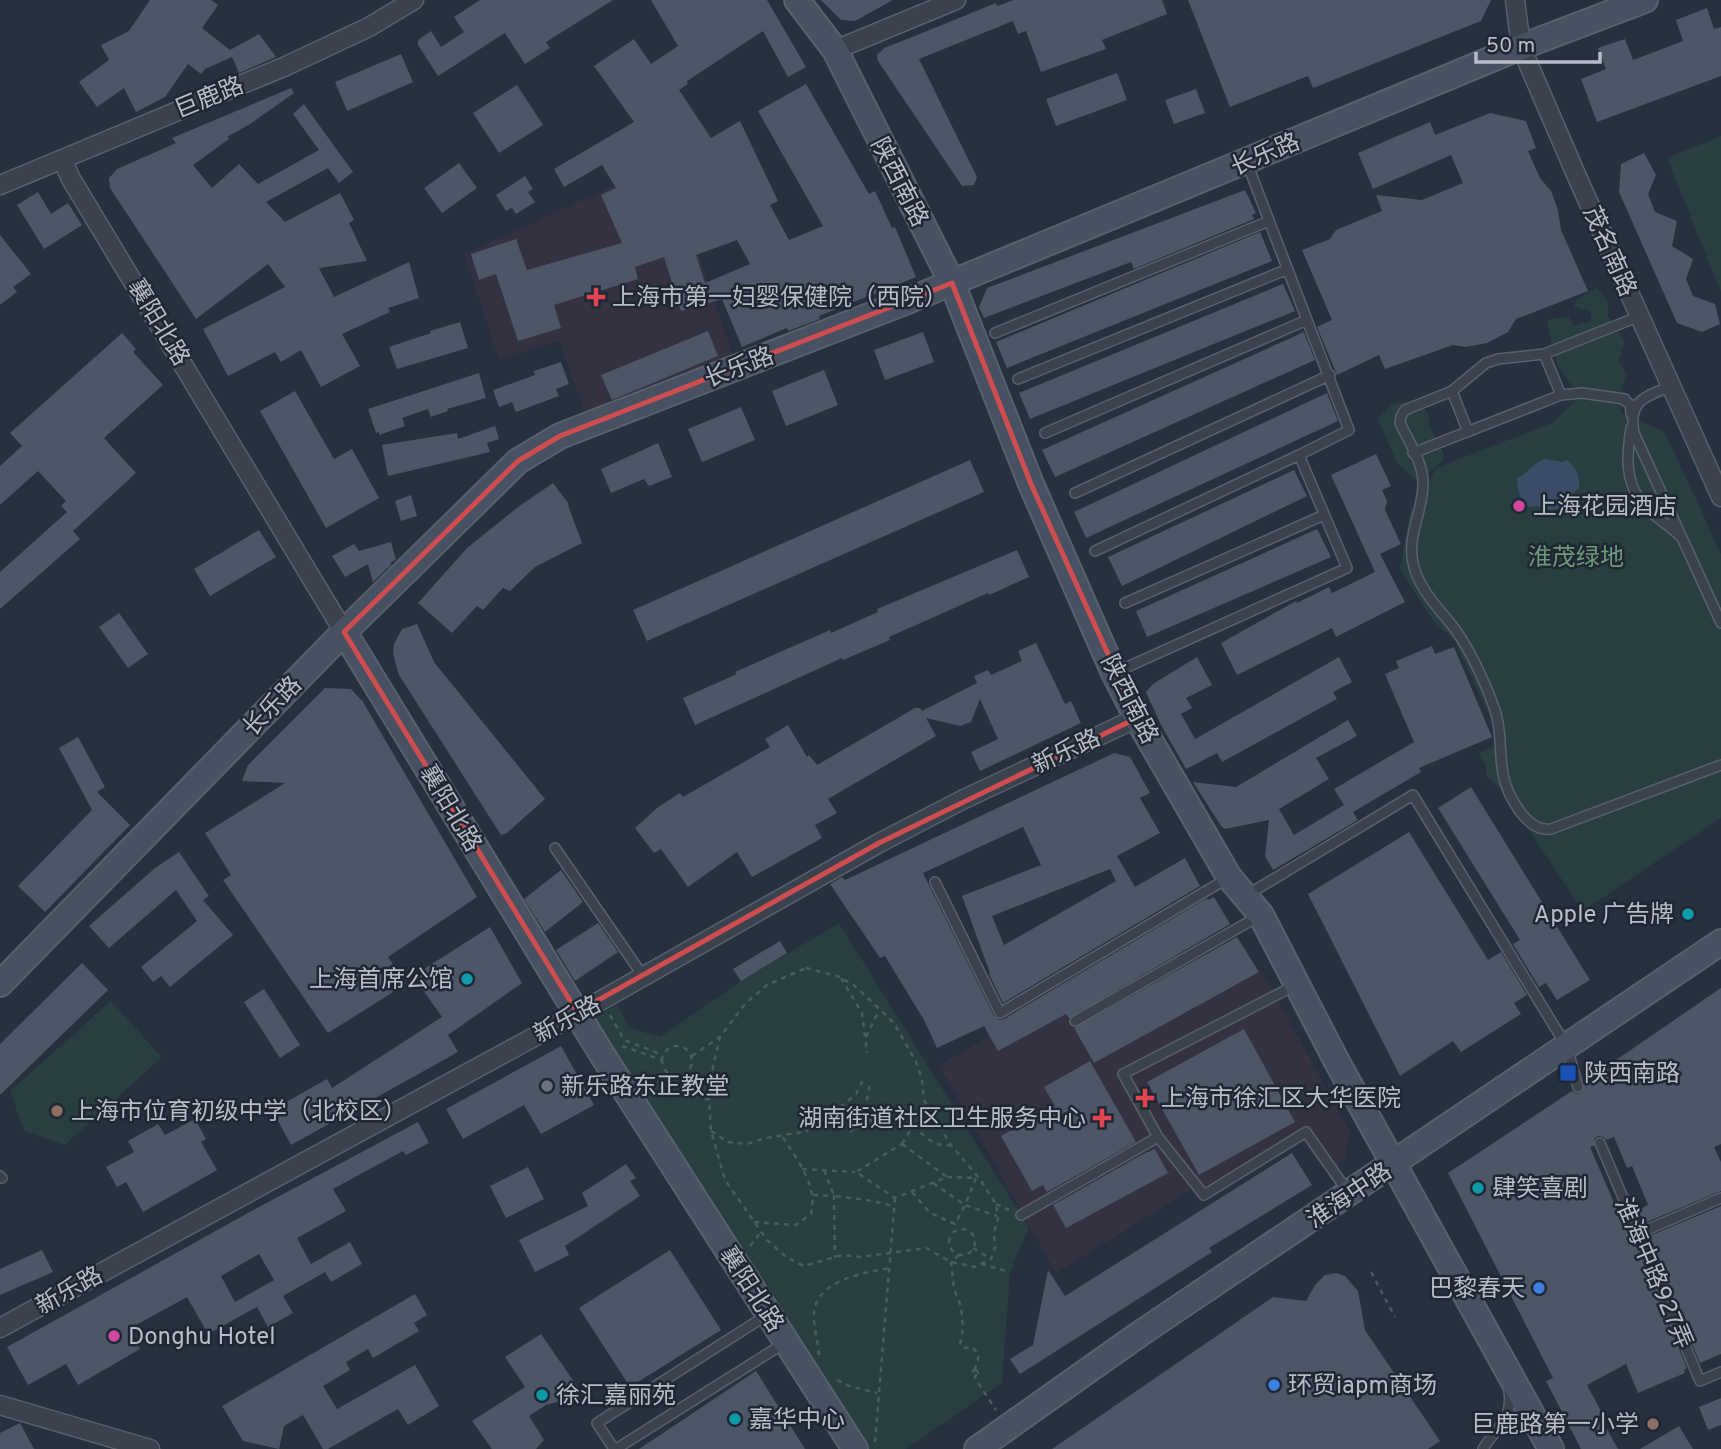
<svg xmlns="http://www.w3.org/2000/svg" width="1721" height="1449" font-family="Overpass,'Noto Sans SC',sans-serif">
  <rect width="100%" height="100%" fill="#26303e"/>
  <path fill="#343240" d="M653,168l30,40 52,154 -147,59 -29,-80 -60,19 -35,-106z
    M1262,970l88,162 -5,27 -19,14 -24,-32 -101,62 -10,-13 -135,83 -117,-208 51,-29 -5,-9 67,-37 42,73z"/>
  <path fill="#293e40" d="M1721,136v156l-54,-134z
    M1597,287l12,15 -2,12 18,28 -6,19 8,13 -5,12 -1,27 44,19 56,122v264l-138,93 -81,-121 -16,-14v-10l-8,-13 18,-7 -4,-25 -38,-81 -20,-18 -34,-52 10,-59 17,-13 3,-18 6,-12 116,-45 23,-21 1,-14c-21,-14 -25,-44 -29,-68l21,-4 6,10 17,-5v-9l-17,-5 2,-7z
    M1415,400l13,13c1,23 15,28 16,47l-27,21 -19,-17 -21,-45 15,-15z
    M839,923l190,305 -19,44 -8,111 -96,66h-42l-272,-420 5,-13 20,-11 13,23 30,9 81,-56z
    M111,1001l51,56 -97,88 -41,-14 -14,-40z"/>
  <path fill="#3c4c66" d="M1545,459l17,3 5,-2c10,8 13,16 12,28 -9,5 -11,17 -22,21 -11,4 -19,-6 -29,-2 -8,-9 -11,-17 -11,-29 11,-5 16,-15 28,-19z"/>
  <path fill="#4c5667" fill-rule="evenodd" d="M150,0h61l7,5 -16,23 28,22 29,-16 17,23 -37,16 -7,-16 -27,12 -4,5 -13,-10 -23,33 -29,15 -12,-24 -27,19 -18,-25 30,-22 -8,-15 28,-14z
    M480,0h133l-67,42 4,6 -25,16 -20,-31 -67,43 -20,-31v-5l13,-9 10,16 23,-15 -10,-15z
    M651,0h116l39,67 -18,10 -25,-46 -76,50 1,3 -9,6 32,48 29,-17 38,80 -8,4 19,35 34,-14 -65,-115 48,-27 63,110 6,-3 17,37 3,-1 21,50 -97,39 1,3 -32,12 -1,-3 -45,19 -20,-48 -41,12 -17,-54 -29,10 3,12 -84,26 7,23 -43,13 -22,-67 -17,6 -8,-26 45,-15 11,31 95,-27 -21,-48 15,-7 -14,-23 -38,22 -10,-18 80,-47 -40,-56 40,-27 17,25 27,-18zM737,240l13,24 -45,19 -9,-28z
    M821,0h72l-38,21 -14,-1z
    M1014,0h148l5,14 -65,26 4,9 -65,23 -15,-41 -8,3 -5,-13 -94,38 58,118 -3,8 -12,1 -84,-125 -1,-6 7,-7 33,-13 79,-32 1,3z
    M1188,0h303l-10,21 -168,67 -5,-12 -78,31z
    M1707,8l7,21 7,-2v49l-124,46 -16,-43 25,-10 -8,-21 27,-9 8,21 50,-19 -7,-21z
    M401,54l12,28 -66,29 -12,-29z
    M1117,73l10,27 -71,26 -10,-27z
    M517,85l26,40 -44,28 -26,-40z
    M291,88l3,5 -44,31 -23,13 2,2 -36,26 19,23 27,-24 19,20 61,-34 -26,-36 11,-10 49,68 -14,11 -11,-15 -62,34 19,20 55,-29 14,27 -5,3 18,38 -48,7 15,29 75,-35 10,36 -31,10 2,4 -48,22 18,32 -39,21 -20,-37 -20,12 -6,-10 -47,24 -25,-47 82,-42 -17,-23 -72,55 -86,-131 -1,-10 8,-9 59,-26 -4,-5z
    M1196,89l9,24 -31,11 -9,-24z
    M1490,113l36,8 10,27 -8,3 12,27 11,13 7,19 3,20 27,61 -72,28 -8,13 -21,11 -21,4 -13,-2 -68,24 -6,-14 -42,20 -20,-48 15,-7 -30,-70 28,-11 6,-9 46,-19 -6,-16 46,5 41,-17 -12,-28 -78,34 -15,-36 72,-31 5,13z
    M1644,153l12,22 -8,19 7,18 22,9 -5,25 21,13 -7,20 7,17 22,8 5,20 -18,8 -25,-9 -58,-131 2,-28z
    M459,163l18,25 -35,25 -18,-25z
    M525,176l8,13 -5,3 7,10 -19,12 -4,-6 -6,3 -10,-16z
    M1245,190l11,23 -4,2 2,4 -120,50 -3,-7 -147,56 -5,-11 8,-19z
    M38,192l13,22 17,-11 14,22 -38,24 -27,-44z
    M1260,232l12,29 -265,107 -11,-26z
    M0,235l31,39 -18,13 4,5 -17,13z
    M1283,284l12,27 -265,108 -11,-26z
    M460,322l8,26 -71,21 -8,-22 42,-14 -1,-2z
    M708,331l10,25 -106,44 -11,-25z
    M923,332l11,30 -49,18 -11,-30z
    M1304,332l11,28 -260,117 -13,-27z
    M122,333l14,16 -3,3 30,33 -59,53 32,35 -63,58 7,8 -80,70v-37l67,-60 -6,-6 5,-5 -28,-30 -38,34v-39l22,-20 -12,-13z
    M561,362l8,22 -13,5 3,7 -43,16 -4,-10 -13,5 -6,-17 42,-15 -1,-4z
    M824,370l14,35 -52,21 -14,-35z
    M479,373l7,25 -39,11 1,2 -17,6 -3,-8 -26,9 3,8 -26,9v-3l-3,1 -8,-24z
    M295,391l39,68 18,-10 27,49 -53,30 -66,-117z
    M1327,393l11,28 -252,117 -12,-26z
    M741,407l14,33 -53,22 -14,-33z
    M495,426l4,13 -12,4 3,9 -102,24 -6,-31 75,-12 1,6z
    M658,443l14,34 -23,9 -5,-7 -33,14 -10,-24z
    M1376,454l15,32 -9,4 5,11 -2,9 16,34 -21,10 25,48 -69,35 -4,-9 -95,47 -16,-32 75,-42 1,2 32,-16 3,6 43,-21 -44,-97z
    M970,460l14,32 -337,149 -14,-31z
    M1294,470l13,26 -185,90 -14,-29z
    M553,483l16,21 -1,1 14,38 -47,24 -25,24 -7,-3 -20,22 -6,-4 -25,27 -34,-30 49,-55 51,-41z
    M411,495l6,21 -16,5 -6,-20z
    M1317,529l14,28 -184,80 -11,-26z
    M259,530l17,27 -66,39 -16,-27z
    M391,542l5,18 -5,2v3l-18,17 -5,-18 -23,13 -13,-21 22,-12 5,7z
    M1017,550l12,27 -40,18 -1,-2 -99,44 1,3 -47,20 -1,-2 -147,67 -12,-27 54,-24 -2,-2 95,-42 1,3 47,-21 -1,-3z
    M119,613l29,41 -20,14 -29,-41z
    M417,624l17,38 111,137 -38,34 -6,2 -102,-160 -6,-21 1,-10 8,-15z
    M1036,643l29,61 6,-3 10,22 -101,48 -9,-19 27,-13 -18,-40 -9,23 -11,4 -34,-8 10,18 -108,63 9,14 -22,12 7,13 -70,39 -15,-25 -49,35 -27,-38 -7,4 -19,-25 22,-20 23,-15 3,4 87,-50 -5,-8 23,-14 19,32 2,-2 8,10 98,-57h5l2,3 55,-28 -3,-7 14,-6 3,5 31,-14 -4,-10z
    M1432,646l3,8 19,-7 38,90 -73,31 2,4 -68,40 5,8 -85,50 -8,-14 4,-36 -44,9 -4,-3 -28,-44 43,5 112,-67 9,16 -41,22 13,21 -50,30 15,26 50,-30 -10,-16 80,-47 -29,-68 14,-6 -3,-7z
    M1197,657l15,28 -26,13 6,10 -11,6 14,25 144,-82 13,25 -19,10 4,7 -115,63 -5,-9 -31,16 -25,-44 -15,-33 7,-8z
    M325,688l26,1 12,13 114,195 -89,60 18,27 -78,49 -105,-153 8,-5 -26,-42 80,-50 -43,-2 6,-16z
    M78,737l27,50 -8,5 33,33 -85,87 -27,-26 74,-76 -33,-62z
    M1114,753l16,4 20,36 -10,5 20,35 -43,23 18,31 50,-29 15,28 -197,117 -14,-29 1,-1 -28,-77 79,-31 -18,-38 -100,46 71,143 5,4 5,-1 203,-121 1,2 6,-3 16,27 -161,94 -3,-4 -68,37 -14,-25 -47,22 -13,-28 -39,-64 -5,2 -50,-74 12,-7 3,3zM1110,869l6,12 -112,64 -12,-29z
    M1471,787l119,193 -33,20 -11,-17 -7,4 -26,-43 7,-4 -82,-132z
    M1409,832l79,128 13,-8 26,43 -13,8 7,11 -60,38 -8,-11 -53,35 -92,-182z
    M179,852l30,44 -6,4 30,35 -63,52 -9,-11 -8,6 -12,-15 56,-46 -21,-31 -67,58 -20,-22 66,-58z
    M561,870l22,32 -38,30 -21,-33z
    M598,923l20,29 -43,29 -19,-31z
    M490,927l32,56 -74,52 10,17 -167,93 -19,-35 55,-31 5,9 110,-71 -29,-41z
    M1237,937l22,35 -165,91 -20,-35z
    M780,941l7,12 -46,28 -8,-12z
    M82,963l26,27 -108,105v-51z
    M1721,988v156l-7,3 7,15v29l-79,33 -6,-13 12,-6 -16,-39 -5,2 -13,-31 -8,3 -2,-3 -6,-1 -4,3v7l-4,1 31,72 3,-2 63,151 -3,2 1,3 -47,20 -12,-29 -39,21 15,28 -3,2 19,34h-37l-35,-68 7,-3 -105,-205 124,-82 5,3 5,-2 2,-10z
    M264,989l36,56 -20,13 -36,-56z
    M1244,1029l51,93 -96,53 -52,-93z
    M561,1046l33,59 -53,29 -17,-29 -61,34 -17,-30z
    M1090,1061l46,81 -89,50 -4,-7 -11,6 -31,-55 54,-30 -11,-19z
    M195,1119l11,20 -5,3 16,28 -74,42 -17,-30 -9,5 -11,-20 28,-15 -6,-11 30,-17 7,11z
    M418,1122l11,21 -23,12 -3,-4 -70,38 13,22 -49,27 14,26 39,-22 12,22 -31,18 -6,-10 -42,24 10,17 -25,14 -11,-20 -49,27 -21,-37 -58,32 11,20 -62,36 -12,-21 -38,21 -21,-38 250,-139zM259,1254l15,26 -39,22 -14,-26z
    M1155,1149l13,24 -102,55 -13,-23 90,-51z
    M1292,1153l20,32 -103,63 3,4 -192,122 -10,-15 23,-14 15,-75 17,26z
    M626,1164l10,14 -6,3 10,15 -75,50 4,9 -34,17 -16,-32 69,-34 -6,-13z
    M528,1167l16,32 -38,19 -16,-32z
    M1721,1206v148l-21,9 -53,-126z
    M42,1250l11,22 -53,23v-26z
    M670,1250l51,80 -91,57 -51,-79z
    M1336,1273l9,3 13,15 7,39 75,111 -12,8h-376l221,-152 33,4 9,-16 10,-10z
    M415,1294l12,21 -13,8 5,8 -46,27 -5,-9 -22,13 4,8 -27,16 14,23 78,-44 24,41 -31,19 -10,-16 -70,40h-5l-20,-34 -19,11 -5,23 -36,-8 -21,-35z
    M541,1334l38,55 -18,12 -15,4 -17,11 15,24 -8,9h-44l-20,-28 53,-34 -20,-30z
    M756,1371l49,78h-166z
    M1721,1398v27l-13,5 -9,-23z
    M20,1423l14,26h-34v-16z
    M1679,1426l14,23h-53z"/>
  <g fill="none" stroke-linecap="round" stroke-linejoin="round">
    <defs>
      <path id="lane" d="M1640,316l-96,38 -46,5 -12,4 -34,28 -47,19 -4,6 -1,7c8,17 23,40 23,59 1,29 -18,55 -9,85 6,23 26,43 41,62 16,23 31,55 40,81 7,21 4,43 8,64 4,21 24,59 48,55l170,-64
        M995,333l274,-112
        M1018,379l270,-110
        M1671,386c-26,11 -43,14 -37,47l87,190
        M1452,391l16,41
        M1561,395l21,-2 43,6
        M1622,399l8,5 1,10
        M1631,428c-4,26 -7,52 11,75 10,13 26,21 38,33
        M1045,433l262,-113
        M1413,453l148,-58 -17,-41
        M1075,493l255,-118
        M1095,551l204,-96
        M1125,603l199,-88
        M1114,673l233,-105 -48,-113 50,-25 -102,-267
        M555,848l88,128
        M935,882l65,131 228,-135
        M1247,895l166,-100 154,252 11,40
        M1075,1021l184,-105
        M1158,1137l-35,-63 171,-88
        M1600,1143l100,238 21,-9
        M0,1176l2,2
        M1021,1215l137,-78 46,58 102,-63 42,60
        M1637,1234l84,-36
        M614,1449l-17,-26 170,-108
        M616,1449l170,-107
        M1483,1449c14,-24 30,-27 26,-58"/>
      <path id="street" d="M1515,0l6,47 57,132 143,318
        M835,50l121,-50
        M62,159l9,20 273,453
        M0,185l286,-119 83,-39 45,-27
        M0,1328l600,-327 279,-158 83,-43 175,-82
        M0,1405l150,44"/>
      <path id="secondary" d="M797,0l38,50 117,233 79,201 83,189 23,45 92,159 32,38 75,145 215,389
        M344,632l259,424 252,393
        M0,984l344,-352 174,-171 42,-25 345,-134 616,-255 124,-47
        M977,1449l164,-116 580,-391"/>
    </defs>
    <use href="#lane" stroke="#58606c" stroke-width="12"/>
    <use href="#street" stroke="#58606c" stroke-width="21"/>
    <use href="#secondary" stroke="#58606c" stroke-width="28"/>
    <path stroke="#485b5e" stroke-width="2.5" stroke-dasharray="5 5" stroke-linecap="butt" d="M806,968l34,9 15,9 39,37 22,39 6,17 2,21 27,45 28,33 17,26 2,15 -4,13 1,16 -4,11 -16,8 -24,-5 -25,-14 -66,9 -18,-2 -38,11 -18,-9 -19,-17 -42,-60 -14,-49 -2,-33 4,-31 7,-30 25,-33 22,-19z
      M841,978l21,35 5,40
      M610,1015l14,25 39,15
      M866,1037l13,-27
      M662 1061a15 15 0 1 1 30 0a15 15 0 1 1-30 0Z
      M622,1046l40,14
      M692,1056l28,-19
      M686,1073l22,28
      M825,1120l31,-26 7,-14
      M870,1120l-4,-15 4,-21
      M913,1126c12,10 22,22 38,19
      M711,1131l17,11 19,2 19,-6 42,-7
      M850,1132c18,-17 43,-14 67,-14
      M902,1144l45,33 -52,21 -39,-26z
      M902,1144l11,-18 11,-26
      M802,1169l53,3
      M824,1170l10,26 33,4 27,6
      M947,1177l29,1
      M976,1178l-11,27 32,11
      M912,1192l18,21 25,11 10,-19 -32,-22
      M813,1195l21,1 1,62
      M996,1204l13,6
      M754,1222l42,3 15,-11c7,-30 -14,-54 -29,-78
      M949 1242a13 13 0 1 1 26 0a13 13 0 1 1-26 0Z
      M750,1246l11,-14
      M973,1248l18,11
      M959,1255l-8,7 3,27 7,17 2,22 -3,17 5,3 7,-1 7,8 -4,14
      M981,1264l29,8
      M1371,1272l24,45
      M819,1355c-1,-13 -6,-30 -5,-43 3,-32 50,-39 75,-44
      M976,1369l2,4 -4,1 -1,-3z
      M976,1374l-1,4 21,32
      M837,1380l12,6 28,7
      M875,1442l20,-244"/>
    <use href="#lane" stroke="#3a424e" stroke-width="9"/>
    <use href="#street" stroke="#3a424e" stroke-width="18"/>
    <use href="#secondary" stroke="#485161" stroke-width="24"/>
  </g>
  <path fill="none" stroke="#ce4d50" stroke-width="5" stroke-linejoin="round" d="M952,283l79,201 106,234 -258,125 -302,169 -233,-380 174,-171 42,-25z"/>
  <g fill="#e0444e" stroke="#1f2733" stroke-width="2.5">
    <path d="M592.5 286.5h7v7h7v7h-7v7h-7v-7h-7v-7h7z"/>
    <path d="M1141.5 1087.5h7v7h7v7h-7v7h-7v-7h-7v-7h7z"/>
    <path d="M1098.5 1107.5h7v7h7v7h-7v7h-7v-7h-7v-7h7z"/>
  </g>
  <g fill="#d1479c" stroke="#1f2733" stroke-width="2.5">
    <circle cx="1519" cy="506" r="7"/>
    <circle cx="114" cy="1336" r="7"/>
  </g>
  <g fill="#0f9aa8" stroke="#1f2733" stroke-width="2.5">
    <circle cx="1688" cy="914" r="7"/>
    <circle cx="467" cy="979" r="7"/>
    <circle cx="1478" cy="1188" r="7"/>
    <circle cx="542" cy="1395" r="7"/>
    <circle cx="735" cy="1419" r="7"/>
  </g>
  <rect fill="#1a4fb4" stroke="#1f2733" stroke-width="2.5" x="1559" y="1064" width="18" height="18" rx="3.5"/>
  <circle fill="#6b7280" stroke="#1f2733" stroke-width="2.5" cx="547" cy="1086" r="7"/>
  <g fill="#8d6e63" stroke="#1f2733" stroke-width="2.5">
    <circle cx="57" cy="1111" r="7"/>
    <circle cx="1653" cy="1424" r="7"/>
  </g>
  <g fill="#3f7fe0" stroke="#1f2733" stroke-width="2.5">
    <circle cx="1539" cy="1288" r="7"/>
    <circle cx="1274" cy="1385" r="7"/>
  </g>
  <g text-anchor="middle" stroke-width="5" stroke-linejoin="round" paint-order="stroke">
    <g font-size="24" fill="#b6bdc9" stroke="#1f2733">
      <text transform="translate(209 97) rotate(-22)" y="8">巨鹿路</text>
      <text transform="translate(1265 154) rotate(-23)" y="8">长乐路</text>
      <text transform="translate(900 182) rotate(63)" y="8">陕西南路</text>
      <text transform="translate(1610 251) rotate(66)" y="8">茂名南路</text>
      <text transform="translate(159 322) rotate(59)" y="8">襄阳北路</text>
      <text transform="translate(739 367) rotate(-21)" y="8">长乐路</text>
      <text transform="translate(1130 699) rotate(63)" y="8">陕西南路</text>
      <text transform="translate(272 706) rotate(-46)" y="8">长乐路</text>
      <text transform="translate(1066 751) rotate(-25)" y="8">新乐路</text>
      <text transform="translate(451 808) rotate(59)" y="8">襄阳北路</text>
      <text transform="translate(567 1019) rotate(-28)" y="8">新乐路</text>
      <text transform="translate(1349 1195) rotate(-34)" y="8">淮海中路</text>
      <text transform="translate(1654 1273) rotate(67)" y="8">淮海中路927弄</text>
      <text transform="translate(752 1289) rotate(57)" y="8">襄阳北路</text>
      <text transform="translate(69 1290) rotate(-29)" y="8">新乐路</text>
    </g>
    <g font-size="24" fill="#b6bdc9" stroke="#1f2733" text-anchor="start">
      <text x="612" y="305">上海市第一妇婴保健院（西院）</text>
      <text x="1533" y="514">上海花园酒店</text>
      <text x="1674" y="922" text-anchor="end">Apple 广告牌</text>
      <text x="453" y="987" text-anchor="end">上海首席公馆</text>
      <text x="1584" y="1081">陕西南路</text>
      <text x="561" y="1094">新乐路东正教堂</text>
      <text x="1161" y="1106">上海市徐汇区大华医院</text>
      <text x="71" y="1119">上海市位育初级中学（北校区）</text>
      <text x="1086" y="1126" text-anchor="end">湖南街道社区卫生服务中心</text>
      <text x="1492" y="1196">肆笑喜剧</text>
      <text x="1525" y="1296" text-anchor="end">巴黎春天</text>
      <text x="128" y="1344">Donghu Hotel</text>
      <text x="1288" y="1393">环贸iapm商场</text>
      <text x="556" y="1403">徐汇嘉丽苑</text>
      <text x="749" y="1427">嘉华中心</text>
      <text x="1639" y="1432" text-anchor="end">巨鹿路第一小学</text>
    </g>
    <g font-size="24" fill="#6e997a" stroke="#1f2733">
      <text x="1576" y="565">淮茂绿地</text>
    </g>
  </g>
  <path d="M1476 52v10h124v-10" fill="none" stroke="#b6bdc9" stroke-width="3.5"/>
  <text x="1486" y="52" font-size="21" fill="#b6bdc9" stroke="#1f2733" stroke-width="5" paint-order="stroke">50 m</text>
</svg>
